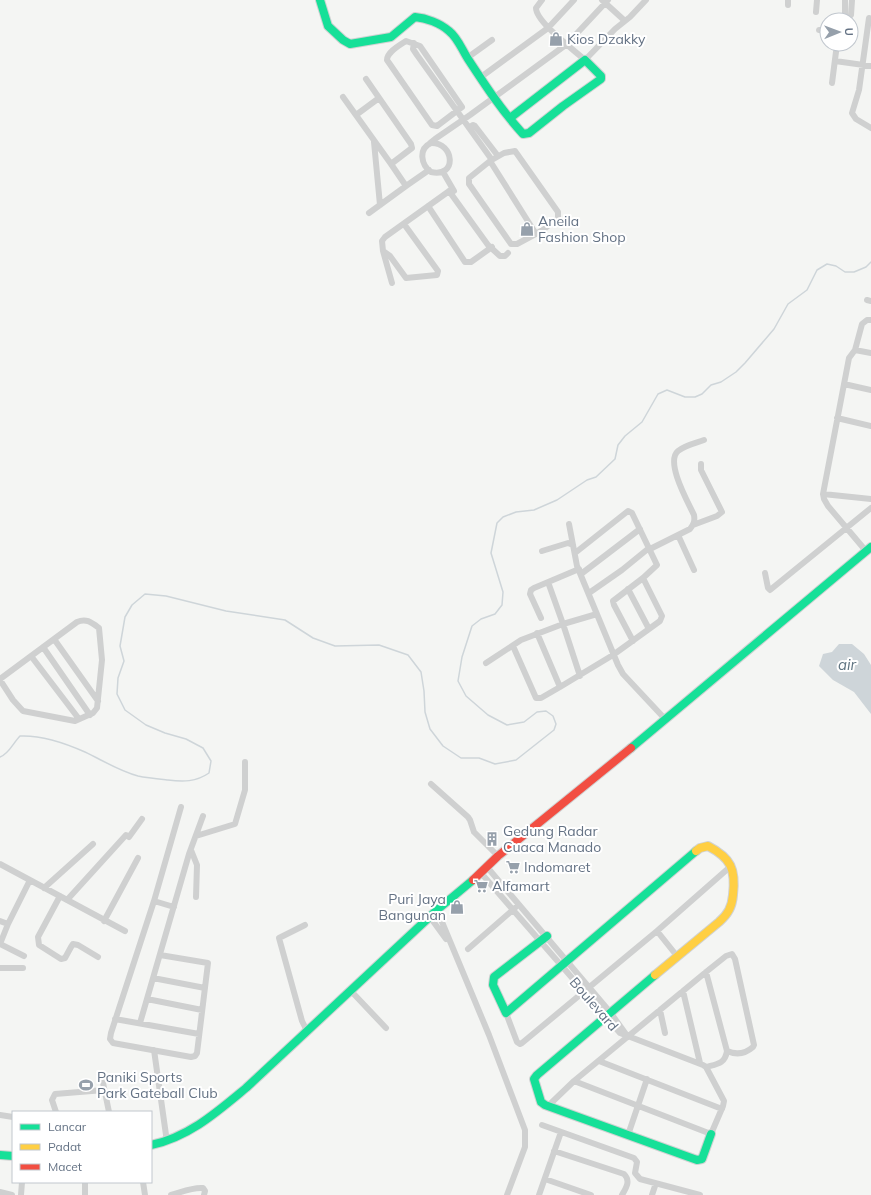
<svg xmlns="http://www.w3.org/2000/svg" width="871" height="1195" font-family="Mulish,sans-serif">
  <rect width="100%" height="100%" fill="#f4f5f3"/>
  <path fill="#ced5d9" d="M839,644h13l12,10 7,11v49l-17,-22 -21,-12 -14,-14 4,-12 9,-2z"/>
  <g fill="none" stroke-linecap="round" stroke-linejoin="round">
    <path stroke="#ced5d9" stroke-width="1.5" d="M0,757c9,-3 13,-14 20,-21 22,-1 45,7 65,16 17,8 34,19 53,24 9,2 20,3 30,4 15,2 28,2 41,-7l2,-12 -8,-13 -17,-9 -21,-6 -19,-8 -21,-15 -8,-16 1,-16 6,-17 -4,-15 5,-29 7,-12 13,-11 21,2 60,15 59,9 28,18 22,8 44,-1 29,10 13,17 3,19 1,21 5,17 13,17 18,12h18l16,6 21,-4 38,-30 2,-6 -3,-8 -7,-5 -9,1 -13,10 -17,3 -19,-10 -22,-19 -8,-15 4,-24 10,-31 9,-7 14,-5 7,-9 1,-13 -12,-39 6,-30 6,-6 13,-5 18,-2 23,-10 30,-20 9,-3 19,-18 3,-14 7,-9 17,-14 16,-28 9,-4 18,7h10l7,-3 9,-9 10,-3 15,-10 9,-9 29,-34 14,-25 19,-14 10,-20 10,-6 9,2 9,6h9l12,-5 5,-5"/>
    <defs>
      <path id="fast" d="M320,0l8,26 15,14 7,4 41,-7 24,-20c11,1 25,6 34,14 9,7 13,19 19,28 17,26 34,52 55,75l6,-1 34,-27 38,-27v-3l-16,-16 -75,58
        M631,748l240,-201
        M547,936l-53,41 -1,8 13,28 190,-162
        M655,975l-118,100 -3,4 7,23 4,3 152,55 5,-1 9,-25
        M151,1145c38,-8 66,-33 95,-57l191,-178 36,-30
        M0,1155l13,1"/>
      <path id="slow" d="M655,975l64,-53c9,-8 13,-15 14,-27 3,-26 -2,-37 -25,-49l-8,2 -4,3"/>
      <path id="jam" d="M473,880l25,-24 133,-108"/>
    </defs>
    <use href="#fast" stroke="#d0d2d2" stroke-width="10"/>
    <use href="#slow" stroke="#d0d2d2" stroke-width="10"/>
    <use href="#jam" stroke="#d0d2d2" stroke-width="10"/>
    <path stroke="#cfd0d0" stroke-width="6" d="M542,0l-6,8c0,14 38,42 49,52l30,-31 15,-12 16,-17
      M602,0l23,21
      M845,0v17l3,1 3,-3 1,-15
      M788,5v-5
      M816,12l1,-12
      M869,18l-10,72 -7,23 4,6 15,9
      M819,30l8,1
      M406,41l14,5 42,61 -25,19 -5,-1 -45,-65c0,-8 13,-15 19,-19z
      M414,43l-1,6 4,6 75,105
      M467,58l25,-18
      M835,61l36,5
      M481,77l67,-49 26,-28
      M832,83l5,-39
      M343,97l48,67 21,-16 -1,-4 -45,-65
      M356,115l23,-17
      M469,128l4,-3 2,1 23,30
      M374,142l6,63
      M430,143l5,-4 35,-24 97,-71 41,-44
      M431,143c23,-1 27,35 0,29 -10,-7 -13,-23 0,-29z
      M490,161l14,-8 11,-2 43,61v6l-15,12 -26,14h-6l-42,-60v-6l21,-17 46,73
      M443,172l11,19
      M406,186l23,-16
      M449,191l39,54 12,11h5l3,-3
      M428,206l37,56h6l21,-15
      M369,213l37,-27 -15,-22
      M404,224l34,47 -1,4 -31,3 -16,-22 -7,-5 -1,-10 3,-4 67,-48
      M383,251l9,32
      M867,300l4,1
      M855,350l16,3
      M844,384l27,6
      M837,418l34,8
      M823,494l48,5
      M569,524l8,42 41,99 5,9 43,46
      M693,525l24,-9 5,-4 -21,-42v-6
      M678,535l16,35
      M650,549l40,-20c4,-5 5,-8 4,-14 -6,-13 -29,-53 -16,-64 7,-6 18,-8 26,-11
      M542,551l26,-8 5,2
      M866,551l-38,-45 -4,-7 -1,-5 26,-136 6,-8 7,-26 5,-4h4
      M575,553l53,-42 4,2 25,52 -14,13 -30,23 1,4 19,36
      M765,573l3,15 2,2 101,-82
      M581,574l59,-45
      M643,578l19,38 -2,5 -11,8
      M548,582l15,42 34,-10
      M589,593l33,-23 27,-22
      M541,618l-11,-24 1,-4 3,-2 45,-19
      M537,633l23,54 53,-32 36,-26 -21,-40
      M54,639l44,62
      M513,646l23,52h5l19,-11
      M43,647l47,68
      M31,656l48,63
      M486,663l35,-23 42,-16 17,52
      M0,679l77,-57c9,-4 14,0 22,6l3,32 -5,48 -4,5 -18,8 -52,-10 -10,-11 -13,-20
      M431,784l37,33 2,3 4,12 24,24
      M196,836l39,-12 10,-34v-28
      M191,850l6,15 -1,32
      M0,864l125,67
      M487,867l123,145 18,25
      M481,873l139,160 83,32 3,2 18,34 -1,5 -12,28 -137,-53
      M44,888l49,-44
      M60,896l-22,41 1,8 22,14 4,-1 6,-11 2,-3 5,1 20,12
      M67,900l59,-65 3,2 13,-18
      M154,901l20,6
      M437,910l52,125 36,95v17l-18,48
      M430,917l16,22
      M0,921l8,3
      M104,921l34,-63
      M305,925l-26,13 23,83 5,10
      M657,931l20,25
      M0,944l8,-20 22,-44
      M0,944l24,12
      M468,949l47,-41
      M160,955l48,8 -11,90 -2,3 -4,1 -78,-14 -3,-4 1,-6 43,-132 27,-94
      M0,968h23
      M706,972l21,79c-2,13 -10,13 -21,16
      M153,978l52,10
      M351,991l35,37
      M683,991l17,72
      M147,999l55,11
      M660,1010l5,23
      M506,1013l11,29 3,2 2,-1 135,-112 74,-65
      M115,1019l84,15
      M140,1023l49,-169 14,-38
      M154,1050l13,92
      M599,1061l123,48
      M101,1073l8,39
      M548,1106l26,-25 132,-109 20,-16 6,-2 3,5 19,86 -1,2c-8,7 -17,8 -26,4
      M56,1112l-4,-12 3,-6 49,-4
      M0,1115l13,2
      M542,1125l92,33 3,4 -2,11 5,6 60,16
      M628,1135l19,-56
      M554,1151l70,23c7,7 2,14 -2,21
      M545,1179l46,16
      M143,1182l2,13
      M0,1192l12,3
      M21,1195l1,-13
      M85,1195v-13
      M171,1195c11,-3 21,-8 32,-7l2,3 -1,4
      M539,1195l22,-63
      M652,1195l4,-12"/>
    <use href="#fast" stroke="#16e098" stroke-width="8"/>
    <use href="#slow" stroke="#ffcf43" stroke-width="8"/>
    <use href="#jam" stroke="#f24e42" stroke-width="8"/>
  </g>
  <defs>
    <symbol id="shop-bare" viewBox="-9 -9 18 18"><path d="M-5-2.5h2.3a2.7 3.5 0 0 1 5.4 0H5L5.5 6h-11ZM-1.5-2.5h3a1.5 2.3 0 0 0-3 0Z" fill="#96a0ab" stroke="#fff" stroke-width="2.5" paint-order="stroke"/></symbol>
    <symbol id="building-bare" viewBox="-9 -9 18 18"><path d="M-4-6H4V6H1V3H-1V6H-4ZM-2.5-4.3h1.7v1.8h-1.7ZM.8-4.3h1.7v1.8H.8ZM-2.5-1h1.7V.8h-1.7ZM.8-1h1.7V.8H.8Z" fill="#96a0ab" stroke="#fff" stroke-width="2.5" paint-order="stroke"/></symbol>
    <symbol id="supermarket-bare" viewBox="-9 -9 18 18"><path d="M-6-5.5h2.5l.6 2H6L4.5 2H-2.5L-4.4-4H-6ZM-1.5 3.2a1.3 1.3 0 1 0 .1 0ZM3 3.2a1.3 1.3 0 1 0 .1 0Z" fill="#96a0ab" stroke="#fff" stroke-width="2.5" paint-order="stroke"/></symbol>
    <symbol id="stadium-bare" viewBox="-9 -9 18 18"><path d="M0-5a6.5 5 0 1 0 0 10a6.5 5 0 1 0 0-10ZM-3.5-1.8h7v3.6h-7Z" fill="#96a0ab" stroke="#fff" stroke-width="2.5" paint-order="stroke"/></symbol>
  </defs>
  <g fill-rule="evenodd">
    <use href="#shop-bare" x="546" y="29" width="20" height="20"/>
    <use href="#shop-bare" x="517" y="219" width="20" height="20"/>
    <use href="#building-bare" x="482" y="829" width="20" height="20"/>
    <use href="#supermarket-bare" x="503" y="857" width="20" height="20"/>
    <use href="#supermarket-bare" x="471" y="876" width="20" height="20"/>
    <use href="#shop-bare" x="447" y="897" width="20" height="20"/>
    <use href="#stadium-bare" x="76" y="1075" width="20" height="20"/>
  </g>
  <g text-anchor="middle" stroke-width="4" stroke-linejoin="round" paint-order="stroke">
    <g font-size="14" fill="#647284" stroke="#fff" text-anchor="start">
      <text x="567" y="44">Kios Dzakky</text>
      <text x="538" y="226">Aneila<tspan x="538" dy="16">Fashion Shop</tspan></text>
      <text x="503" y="836">Gedung Radar<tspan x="503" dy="16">Cuaca Manado</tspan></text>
      <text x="524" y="872">Indomaret</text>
      <text x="492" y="891">Alfamart</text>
      <text x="446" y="904" text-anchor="end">Puri Jaya<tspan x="446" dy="16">Bangunan</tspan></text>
      <text x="97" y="1082">Paniki Sports<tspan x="97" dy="16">Park Gateball Club</tspan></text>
    </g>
    <g font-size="14" fill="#647284" stroke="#fff">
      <text transform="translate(594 1004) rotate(49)" y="5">Boulevard</text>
    </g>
    <g font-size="15" font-style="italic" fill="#5f7481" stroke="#fff">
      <text x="847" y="670">air</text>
    </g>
  </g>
  <rect x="12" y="1111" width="140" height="72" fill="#ffffff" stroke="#c1c7ce"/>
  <rect x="20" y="1124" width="20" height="6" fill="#16e098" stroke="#c1c7ce"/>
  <text x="48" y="1131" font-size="12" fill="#647284">Lancar</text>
  <rect x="20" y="1144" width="20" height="6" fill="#ffcf43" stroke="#c1c7ce"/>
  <text x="48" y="1151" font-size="12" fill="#647284">Padat</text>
  <rect x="20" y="1164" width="20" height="6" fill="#f24e42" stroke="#c1c7ce"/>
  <text x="48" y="1171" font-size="12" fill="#647284">Macet</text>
  <g transform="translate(839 32) rotate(89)"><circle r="19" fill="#ffffff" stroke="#c1c7ce"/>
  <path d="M0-3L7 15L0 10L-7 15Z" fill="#96a0ab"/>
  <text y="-6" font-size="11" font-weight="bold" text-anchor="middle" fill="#647284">U</text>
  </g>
</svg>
